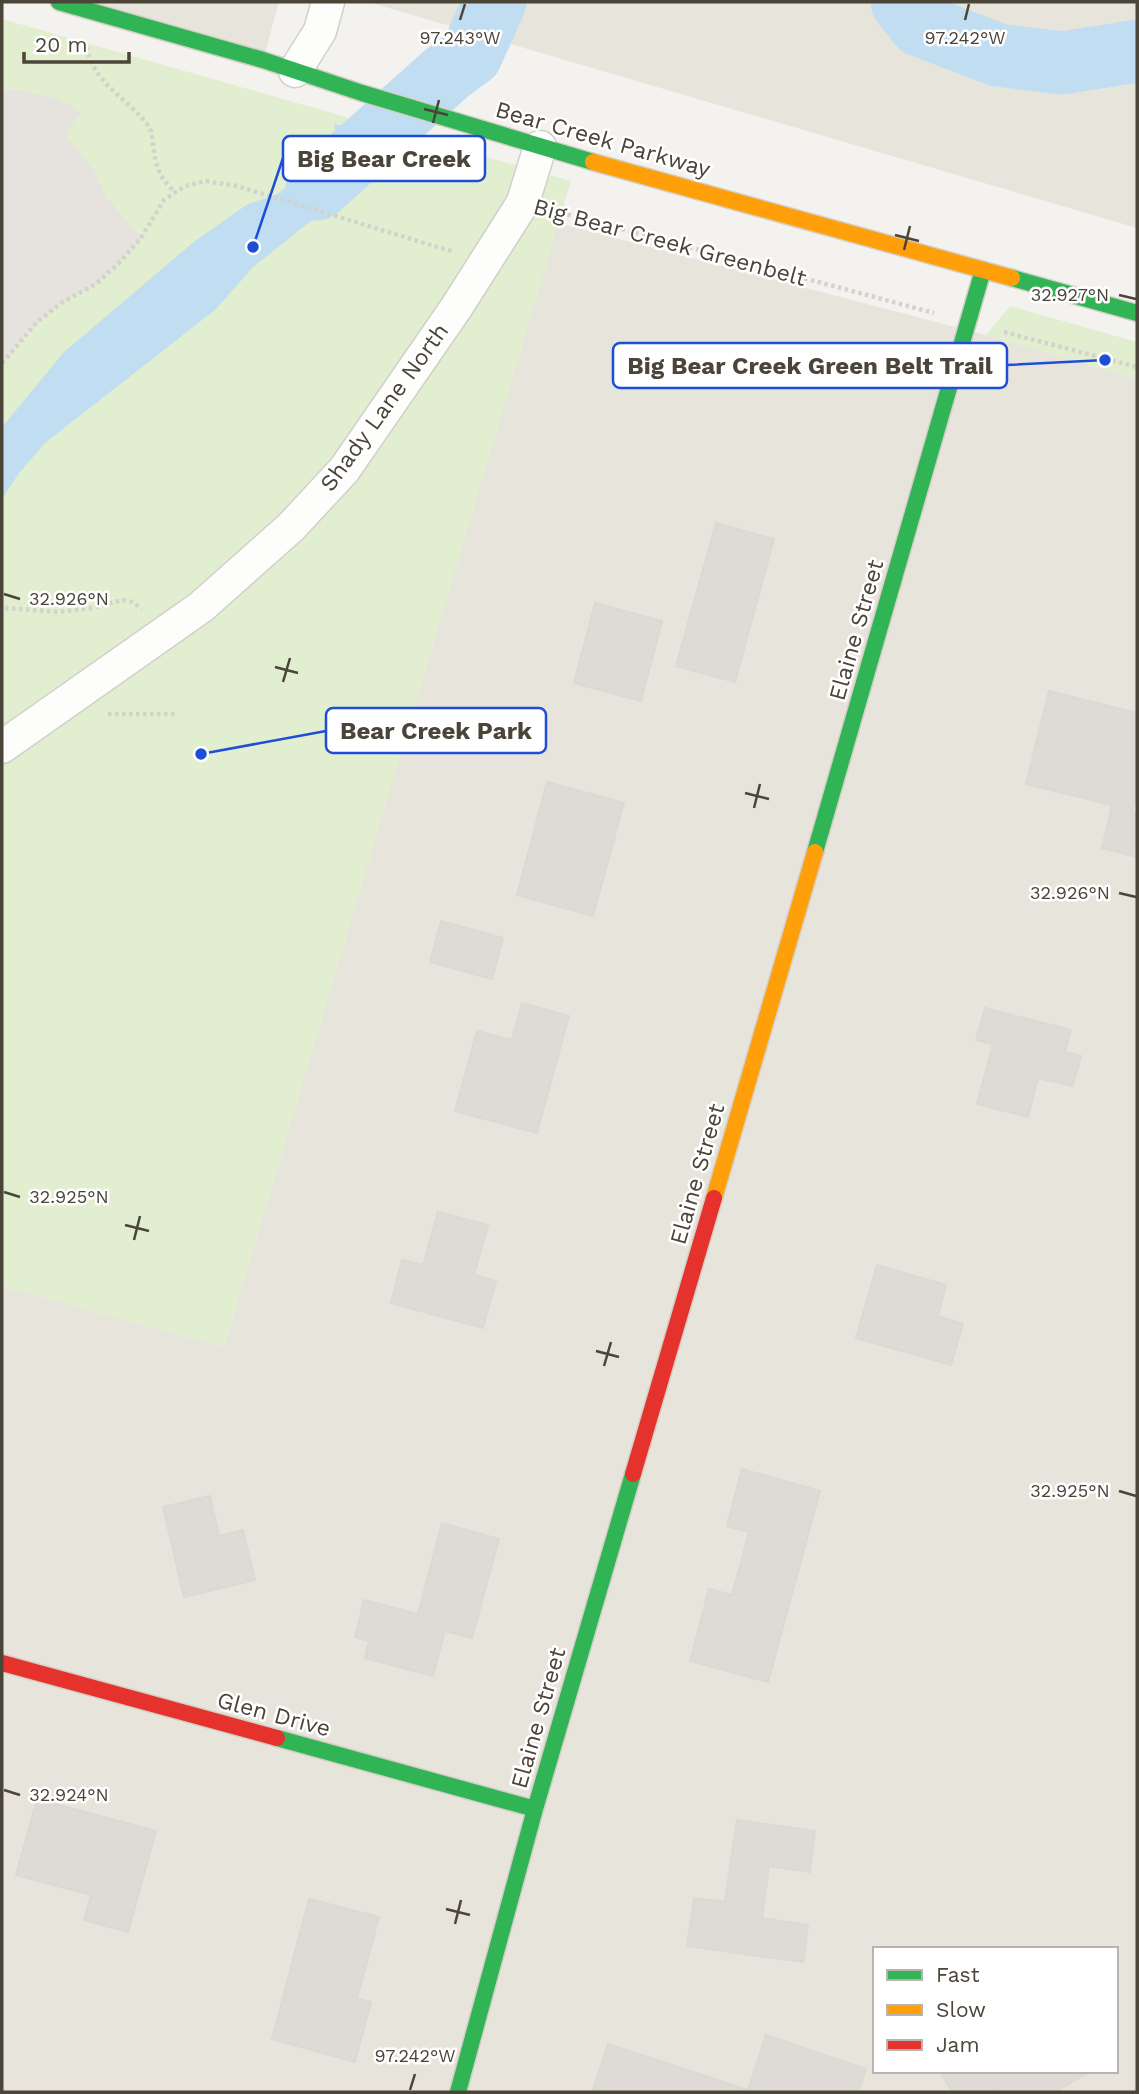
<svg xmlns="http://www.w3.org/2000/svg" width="1139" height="2094" font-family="'Work Sans',sans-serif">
  <rect width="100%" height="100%" fill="#f4f2ee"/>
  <path fill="#e7e4dc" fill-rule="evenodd" d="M59,2h220l-16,58z
    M368,2h769v226z
    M558,223l428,112 151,44v1713h-1135v-806l222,61zM875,1949h241v122h-241z"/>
  <path fill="#e1eecf" d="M2,19l569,162 -347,1166 -222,-61z
    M1010,306l127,36v37l-151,-44z"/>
  <path fill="#e6e3df" d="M2,90h16l38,8 25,14 -16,22 29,37 14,28 33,39 -22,25 -23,21 -35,19 -24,19 -35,41z"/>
  <path fill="#c0ddf1" d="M334,124l92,17 -47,22 -18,18 -108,86 -37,42 -171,134 -26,30 -17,26v-72l62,-75 131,-111 53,-37 29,-10 47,-34 13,-20z"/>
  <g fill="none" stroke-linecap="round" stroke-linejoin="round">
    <path stroke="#c0ddf1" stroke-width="63" d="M902,2l18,23 78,30 64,8 75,-12
      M317,189l131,-117 23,-17 24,-53"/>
  </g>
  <path fill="#dedbd6" stroke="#dcd9d4" stroke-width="2" d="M716,523l58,16 -39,143 -59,-16z
    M595,603l67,18 -21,80 -67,-18z
    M1049,691l88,22v79l-5,20 5,1v44l-35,-9 10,-43 -86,-21z
    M547,782l77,21 -31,113 -76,-21z
    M441,921l62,17 -11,41 -62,-17z
    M522,1003l47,13 -32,117 -82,-22 22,-80 35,9z
    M985,1008l86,22 -6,22 16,4 -8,30 -35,-8 -10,39 -51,-13 16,-60 -17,-4z
    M438,1212l50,13 -14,50 22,6 -13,47 -92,-25 11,-43 21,5z
    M877,1265l69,20 -8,31 25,8 -12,41 -95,-27z
    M742,1469l78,22 -52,191 -78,-21 19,-72 23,6 17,-63 -22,-6z
    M210,1496l9,40 24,-6 12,50 -71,17 -21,-90z
    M442,1523l57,16 -27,99 -27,-7 -12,45 -68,-18 4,-17 -14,-4 9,-37 54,14z
    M37,1799l119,32 -28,101 -44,-12 7,-25 -75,-20z
    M737,1820l78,11 -5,41 -41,-6 -7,52 46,7 -5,37 -116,-16 7,-48 31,4z
    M309,1899l70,18 -22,82 14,3 -16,60 -83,-23z
    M766,2035l100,34 -8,23h-266l16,-48 140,46z
    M940,2071h151l-36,21h-54l-3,-3 -6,3h-40z"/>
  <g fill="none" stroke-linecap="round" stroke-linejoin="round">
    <defs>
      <path id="street" d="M295,71l25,-40 8,-29
        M2,747l199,-140 90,-80 53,-57 112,-162 61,-96 6,-10 17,-55"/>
      <path id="fast" d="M59,2l204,58 99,33 231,69
        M1012,278l125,35
        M815,852l168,-582
        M277,1738l258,71
        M458,2092l77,-283 98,-335"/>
      <path id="slow" d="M593,162l419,116
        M714,1198l101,-346"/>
      <path id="jam" d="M633,1474l81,-276
        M2,1663l275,75"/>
    </defs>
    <use href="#street" stroke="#d2d0cb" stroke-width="35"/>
    <use href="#fast" stroke="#d3cfc5" stroke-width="19"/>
    <use href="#slow" stroke="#d3cfc5" stroke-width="19"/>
    <use href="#jam" stroke="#d3cfc5" stroke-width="19"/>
    <path stroke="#d3d2cc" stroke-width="4.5" stroke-dasharray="3.5 3.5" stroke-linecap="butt" d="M87,47c5,35 40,51 60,77 5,5 5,13 6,21 3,22 6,33 23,48
      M554,211l380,102
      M1004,332l133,35
      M2,363l35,-41 24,-19 35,-19 23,-21 22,-25 23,-38 21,-14 21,-5 31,5 217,66
      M5,608l54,4 32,-4 32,-8 9,2 10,7
      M108,714h67"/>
    <use href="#street" stroke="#fdfdfc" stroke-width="32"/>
    <use href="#fast" stroke="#30b455" stroke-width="16"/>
    <use href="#slow" stroke="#ff9f0a" stroke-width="16"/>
    <use href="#jam" stroke="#e5322d" stroke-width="16"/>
  </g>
  <path fill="none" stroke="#4b4439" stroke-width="2.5" d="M460,20l5,-16M965,20l4,-16M424,109l24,6M433,123l6,-23M895,235l24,6M904,250l6,-24M1119,295l17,4M4,594l16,5M275,667l23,6M283,682l7,-24M745,793l24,6M754,808l6,-24M1119,893l17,4M4,1192l16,5M125,1225l24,6M134,1240l6,-24M596,1351l23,6M604,1366l7,-24M1119,1491l17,5M4,1790l16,5M446,1909l24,6M455,1924l6,-24M410,2090l5,-16"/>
  <g text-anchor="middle" stroke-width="5" stroke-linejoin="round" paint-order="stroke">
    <g font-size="23" fill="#4b4439" stroke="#fff">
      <text transform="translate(603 139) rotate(16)" y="8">Bear Creek Parkway</text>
      <text transform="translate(670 242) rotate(15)" y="8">Big Bear Creek Greenbelt</text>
      <text transform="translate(384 407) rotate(-54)" y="8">Shady Lane North</text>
      <text transform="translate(856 630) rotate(-74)" y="8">Elaine Street</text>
      <text transform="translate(697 1174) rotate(-74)" y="8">Elaine Street</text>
      <text transform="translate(274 1714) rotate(15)" y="8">Glen Drive</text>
      <text transform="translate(538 1718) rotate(-74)" y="8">Elaine Street</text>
    </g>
  </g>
  <g font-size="18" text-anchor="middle" fill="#4b4439" stroke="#fff" stroke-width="5" stroke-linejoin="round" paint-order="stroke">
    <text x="460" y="44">97.243°W</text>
    <text x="965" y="44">97.242°W</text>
    <text x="1070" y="301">32.927°N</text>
    <text x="69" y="605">32.926°N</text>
    <text x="1070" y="899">32.926°N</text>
    <text x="69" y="1203">32.925°N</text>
    <text x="1070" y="1497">32.925°N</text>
    <text x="69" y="1801">32.924°N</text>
    <text x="415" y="2062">97.242°W</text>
  </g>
  <path fill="none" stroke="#1d4ed8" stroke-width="2.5" d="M253 247L283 158M1105 360L1007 365M201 754L326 731"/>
  <g fill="#1d4ed8" stroke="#fff" stroke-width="2.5">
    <circle cx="253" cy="247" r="7"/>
    <circle cx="1105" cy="360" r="7"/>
    <circle cx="201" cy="754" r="7"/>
  </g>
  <g fill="#fff" stroke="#1d4ed8" stroke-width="2.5">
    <rect x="283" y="136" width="202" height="45" rx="7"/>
    <rect x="613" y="343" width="394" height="45" rx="7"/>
    <rect x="326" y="708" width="220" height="45" rx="7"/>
  </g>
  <g font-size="24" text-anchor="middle" font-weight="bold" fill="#4b4439">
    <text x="384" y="167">Big Bear Creek</text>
    <text x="810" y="374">Big Bear Creek Green Belt Trail</text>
    <text x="436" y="739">Bear Creek Park</text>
  </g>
  <rect width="1139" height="2094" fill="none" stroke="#4b4439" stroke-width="7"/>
  <rect x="873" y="1947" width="245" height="126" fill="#ffffff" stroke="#b7b4b0" stroke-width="2"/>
  <rect x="887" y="1970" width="35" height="10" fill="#30b455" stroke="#b7b4b0" stroke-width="2"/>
  <text x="936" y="1982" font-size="21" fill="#4b4439">Fast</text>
  <rect x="887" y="2005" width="35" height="10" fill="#ff9f0a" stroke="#b7b4b0" stroke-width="2"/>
  <text x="936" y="2017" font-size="21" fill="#4b4439">Slow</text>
  <rect x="887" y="2040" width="35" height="10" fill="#e5322d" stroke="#b7b4b0" stroke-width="2"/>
  <text x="936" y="2052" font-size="21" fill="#4b4439">Jam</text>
  <path d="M24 52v10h105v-10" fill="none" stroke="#4b4439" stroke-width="3.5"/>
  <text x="35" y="52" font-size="21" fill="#4b4439" stroke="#ffffff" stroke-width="5" paint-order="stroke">20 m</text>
</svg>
